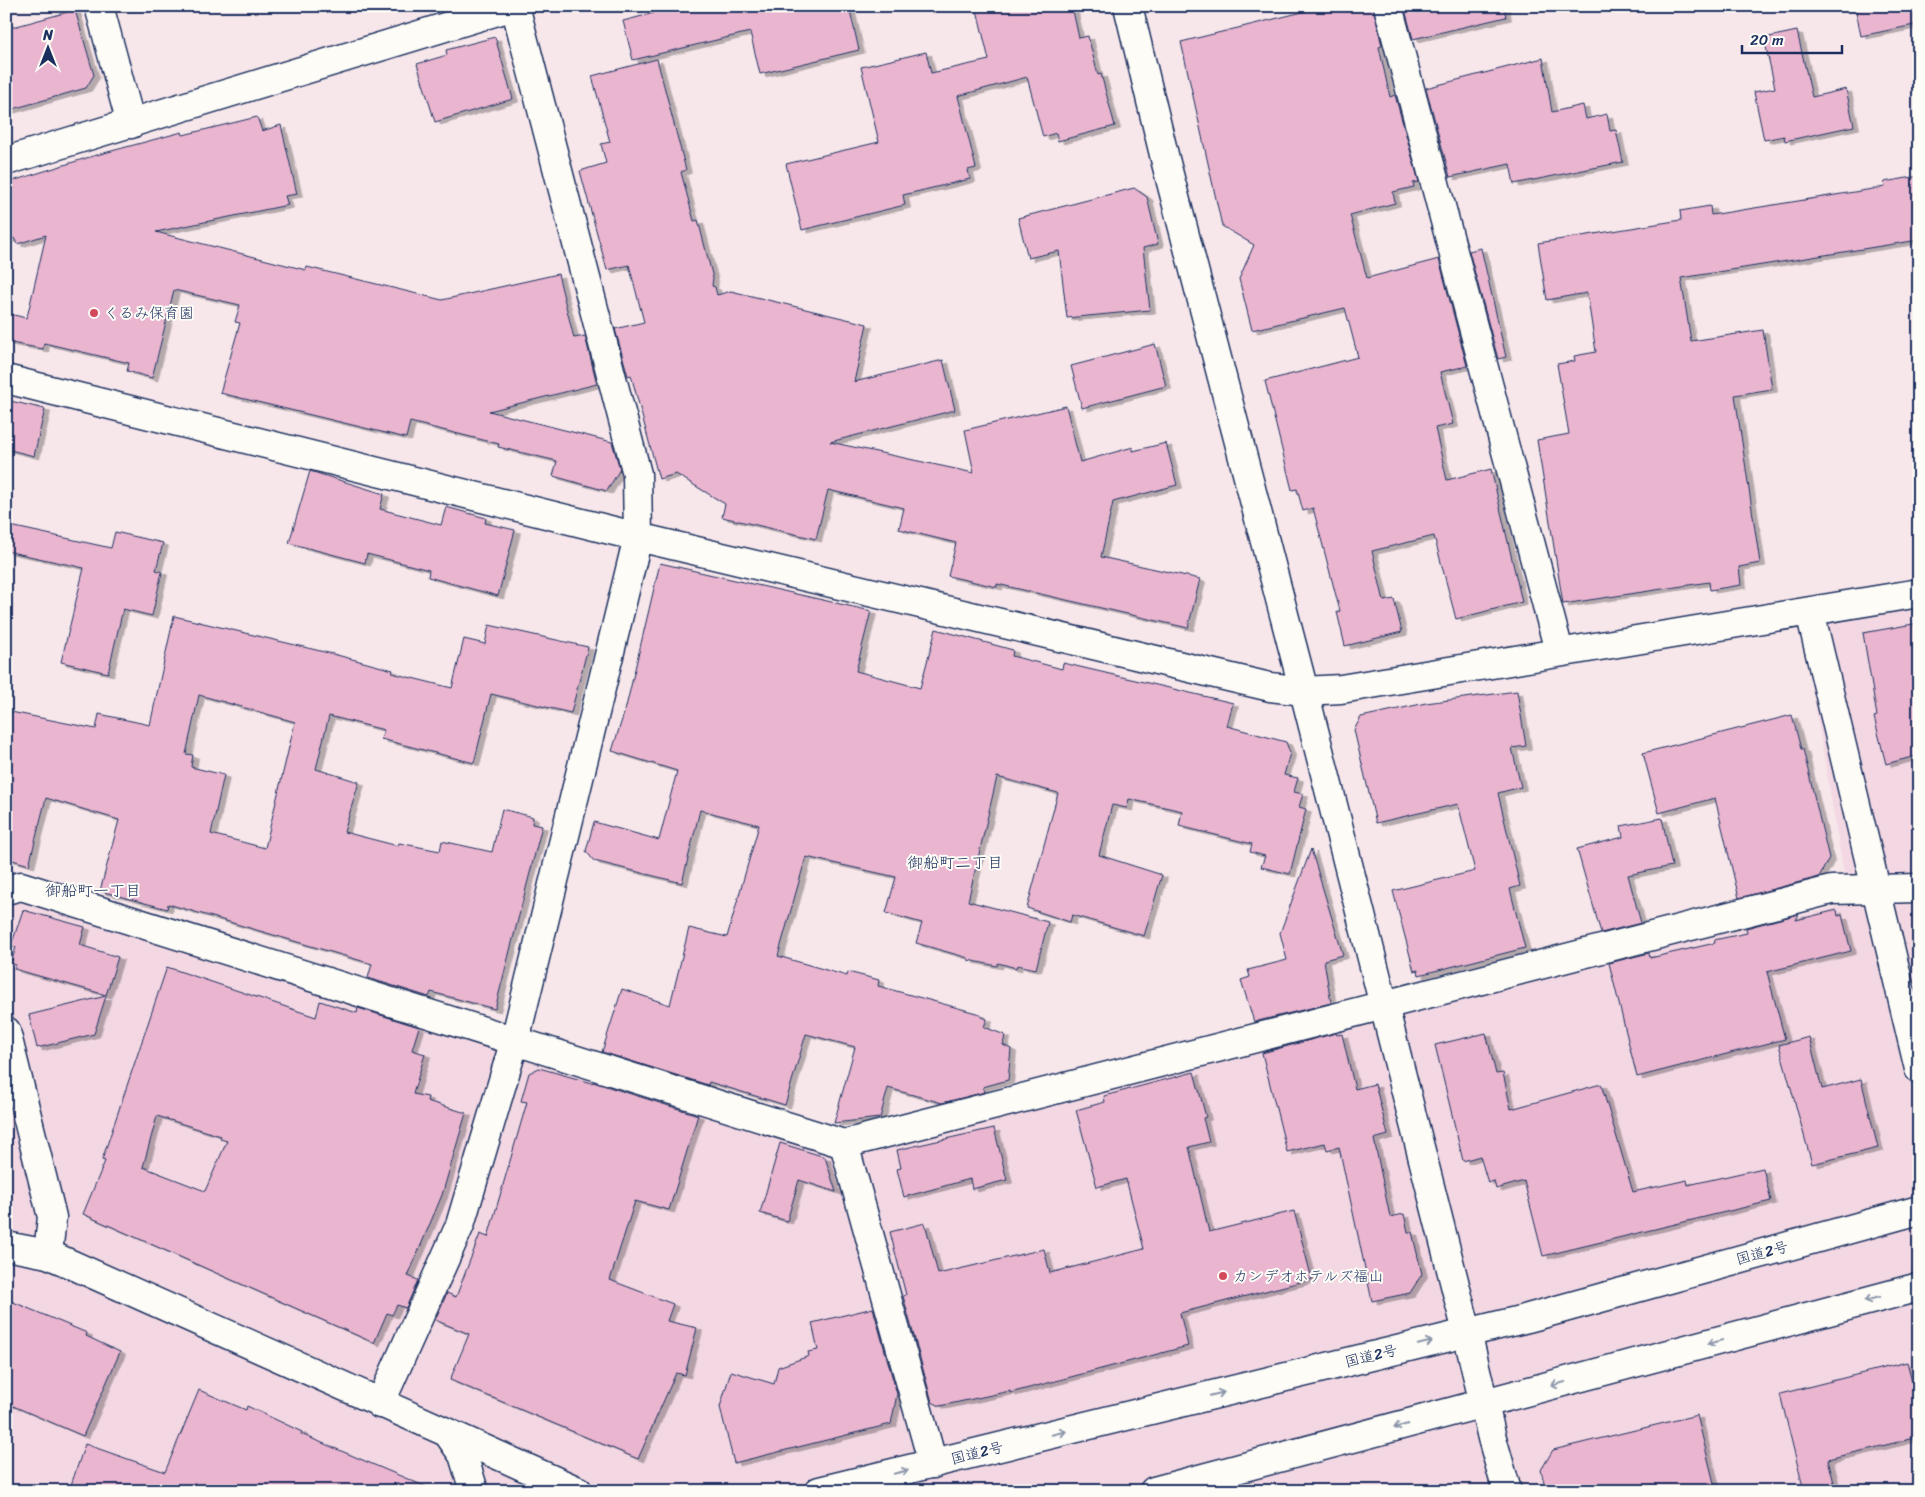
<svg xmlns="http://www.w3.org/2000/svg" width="1925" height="1497" font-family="Sriracha,'Klee One',sans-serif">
  <defs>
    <filter id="shadow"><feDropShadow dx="5.5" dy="3" stdDeviation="0" flood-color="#0004"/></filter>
  </defs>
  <rect width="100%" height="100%" fill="#f7e7eb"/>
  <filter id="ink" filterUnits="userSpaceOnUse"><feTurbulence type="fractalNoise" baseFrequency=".02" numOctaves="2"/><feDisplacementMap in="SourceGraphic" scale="10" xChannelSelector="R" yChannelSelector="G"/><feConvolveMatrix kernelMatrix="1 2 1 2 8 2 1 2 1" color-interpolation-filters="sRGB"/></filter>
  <g filter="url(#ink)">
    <path fill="#f3d8e3" d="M1919,592v899h-1913v-600l825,259 530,-131 488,-115 -50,-294z"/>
    <path fill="#eab5cf" stroke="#1b2f5e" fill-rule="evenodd" filter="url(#shadow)" d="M652,6h197l10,44 -99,24 -10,-42 -117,28 -10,-39 31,-8z
      M976,6h96l7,32 9,-2 10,39 3,-1 14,52 -57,15 -2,-8 -13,4 -16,-60 -69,19 18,72 -8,2 2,9 -67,16 2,10 -103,25 -16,-66 93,-22 -18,-75 65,-15 5,21 58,-13z
      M1327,6h46l9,40 -3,1 11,50 5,-2 24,87 -6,1 1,4 -21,5 2,11 -45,12 17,63 72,-19 28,107 -27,6 13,52 -18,4 12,52 44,-11 31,133 -66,17 -22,-83 -62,15 12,50 10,-2 8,33 -57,14 -8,-34 3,-1 -27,-103 -10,3 -6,-22 -5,1 -27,-109 93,-24 -13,-49 -93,22 -13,-51 15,-34 -32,-19 -41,-184z
      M1404,6h100l2,11 -93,22z
      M1855,6h64v18l-58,12z
      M75,10l19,65 -8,13 -80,23v-82z
      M1797,31l15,66 34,-8 8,37 -69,15 -1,-5 -20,4 -10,-48 21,-4 -11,-50z
      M495,37l18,62 -78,23 -18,-58 30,-9 -1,-5z
      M1543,58l9,54 31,-7 3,14 21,-5 3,17 6,-1 7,32 -109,22 -4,-20 -60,13 -24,-89z
      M657,59l29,111 -5,2 13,49 4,-1 15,58 -1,8 3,1 2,8 14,-4 136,33 -13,58 89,-22 12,50 -125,32 144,31 -9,-43 101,-24 14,56 53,-15v4l33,-8 11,42 -64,17 -12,55 99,22 -12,49 -191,-44v3l-49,-11 8,-33 -57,-14 5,-21 -76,-18 -12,49 -94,-22 3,-13 -49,-30 -17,5 -28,-104 -3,1 -13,-47 29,-7 -15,-57 -22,5 -27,-99 26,-8 -5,-19 9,-2 -18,-66z
      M257,117l5,14 19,-6 16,69 -12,2 3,9 -132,27 150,38 1,-3 135,33 116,-26 16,64 11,-2 12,48 -108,27 123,31 8,27 -13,22 -54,-15 4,-15 -59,-14 1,-3 -89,-22 -4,16 -186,-45 20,-70 -5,-1 5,-17 -66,-15 -22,88 -25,-7 2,-8 -85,-20 -1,6 -37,-7v-29l20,5 2,-5 18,-78 -29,9 -3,-6 -8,2v-57l87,-27 89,-24 1,3z
      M1919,176v64l-238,38 10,63 72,-11 9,59 -37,6 25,168 -21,4 2,18 -31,5 -1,-8 -146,22 -26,-164 32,-6 -12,-70 18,-3 -1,-5 22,-4 -9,-59 -40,7 -9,-57 143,-23 -1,-9 30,-5 1,9 174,-28 -1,-5z
      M1134,188l13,9 11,47 -15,4 7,62 -83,8 -8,-67 -31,7 -10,-40z
      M1481,248l25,109 -8,2 -29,-108z
      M1155,344l11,42 -84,22 -11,-42z
      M6,400l39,9 -11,47 -28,-7z
      M310,471l74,23 -4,15 61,16 5,-18 40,11 -1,5 30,7 -17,66 -70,-19 1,-7 -62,-16 -2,9 -76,-20z
      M6,525l105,23 4,-16 48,11 -7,27 6,2 -10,44 -29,-7 -15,64 -47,-11 23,-94 -78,-17z
      M660,563l211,48 -15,60 64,17 16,-59 77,21 -1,6 50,13 1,-6 170,40 -6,23 59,16 4,11 -6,22 14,3 -4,14 9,2 -4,13 7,2 -16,65 -29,-7 4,-11 -15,-4 2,-8 -73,-18 3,-15 -53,-12 -2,9 -15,-3 -13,50 63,20 -18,61 -72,-21 -2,7 -43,-14 31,-115 -61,-16 -29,124 80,21 -12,47 -19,-4 -1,3 -18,-5 -1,3 -29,-6v-2l-52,-15 6,-20 -36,-10 10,-36 -90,-20 -28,99 69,20 1,-4 31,8 -1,6 102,28v2l7,3 -3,8 21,8 -2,10 8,4 -3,31 -25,7 2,5 -43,11 -54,-15 -8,30 -46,5 21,-76 -49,-13 -21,71 -76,-23 -1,3 -106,-33 20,-63 48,16 19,-77 38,9 32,-112 -59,-15 -18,73 -88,-22 -8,-10 8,-29 65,18 18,-69 -65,-20 14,-44z
      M174,616l163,39 56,15 -1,3 60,15 12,-49 21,5 4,-19 99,22 -17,66 -80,-19 -17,69 -93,-24 3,-9 -55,-14 -13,53 43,13 -15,50 54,14 1,-3 41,8 2,-10 50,11 10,-43 31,8 -1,7 10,2 -47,183 -64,-17 -2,5 -61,-19 4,-14 -204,-60 -1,5 -67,-18 19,-71 -73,-22 -17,67 -23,-7v-147l90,18 3,-15 51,11zM199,695l96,27 -30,126 -54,-14 13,-59 -33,-8 2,-12 -7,-1z
      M1919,623v132l-33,9 -12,-47 3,-1 -14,-83z
      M1517,691l9,55 -14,2 9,39 -23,6 22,93 -10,3 15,59 -106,27 -1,-5 -4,1 -21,-80 82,-20 -17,-67 -82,19 -22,-93 7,-13 65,-14z
      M1792,715l9,34h2l26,109 -10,19 -80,21 -24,-100 -56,15 -16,-60z
      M1662,818l10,48 -44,9 13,48 -40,10 -24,-84 46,-12 -2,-11z
      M1311,849l32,106 -19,5 7,43 -77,19 -13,-42 9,-3 -2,-7 39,-10 -7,-27z
      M23,910l62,17 -5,18 38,12 -12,38 -92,-26 2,-4 -5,-2 5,-16 -5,-1z
      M1837,910l1,6 4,-1 9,36 -84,21 18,67 -148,38 -28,-114 40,-10 1,5 65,-15 -1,-3 33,-7 -1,-5 53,-14 -3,6z
      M167,967l149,50 4,-16 37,12 1,-5 61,19 -7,23 13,4 -12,40 15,3 -1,4 39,12 -24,82 -34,81 10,4 -12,28 -9,-3 -5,10 -5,-2 -13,30 -291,-129 22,-53 -3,-1zM157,1116l64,20 -1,3 7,2 -22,50 -62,-24z
      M106,996l-12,38 -57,14 -8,-33z
      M1336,1033l1,2 5,-1 13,55 20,-5 13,51 -14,4 16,78 14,-3 4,18h4l10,42 -12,19 -38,8 -33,-154 -12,3 -2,-7 -38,9 -25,-99z
      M1486,1033l10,41 7,-1 8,36 90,-25 32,108 54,-12 1,5 75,-17 8,33 -228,55 -19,-75 -28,8 -2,-8 -6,2 -8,-27 -17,5 -8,-34 -20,-82z
      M1809,1037l13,52 39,-10 17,69 -66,16 -33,-119z
      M539,1068l53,15 1,-1 105,33 -29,95 -34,-9 -25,79 63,24 -6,17 30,7 -12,47 -9,-2 -38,86 -188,-79 19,-46 -34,-14 12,-27 9,4 24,-63 8,3 39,-135 -6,-1 8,-28z
      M1194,1072l12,45 -3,1 6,24 -20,5 20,85 85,-21 18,68 -132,34 8,33 -178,47v-2l-70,15 -8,-4 -29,-106 3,-1 -16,-63 35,-9 13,51 106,-25 6,24 94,-24 -18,-70 -29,8 -21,-77 29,-8 -1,-6z
      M994,1128l13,52 -35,9 -2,-10 -66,18 -7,-28 4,-1 -4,-18z
      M780,1143l45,14 11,35 -37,-12 -12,41 -27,-8z
      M6,1299l81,34 -1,3 34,16 -37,84 -77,-33z
      M873,1308l24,86 -6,30 -157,39 -14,-56 11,-36 43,13 4,-17 31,-11 -1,-4 10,-2 -6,-27z
      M1907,1362l12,45v30l-91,22 8,32h-32l-24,-97z
      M199,1390l47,20 1,-4 55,26 -1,2 135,57h-367l16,-47 80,28z
      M1697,1415l19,76h-170l-5,-21 12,-20z"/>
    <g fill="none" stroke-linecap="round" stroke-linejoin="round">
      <defs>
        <path id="minor" d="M99,6l32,118
          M1128,6l38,157 138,528 163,641 25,106 15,53
          M1388,6l171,645
          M6,890l15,-4 823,258 987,-254 88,-2
          M6,1031l46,186 -4,37
          M844,1144l89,320
          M380,1404l80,-179 55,-185 123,-503 -1,-63 -122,-468
          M449,1435l14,20 11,36"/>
        <path id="tertiary" d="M6,161l508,-155
          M6,379l632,158 632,150 34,4 37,-2 578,-96
          M1810,612l109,457
          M6,1246l42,8 530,237"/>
        <path id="trunk" d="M819,1491l709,-173 391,-108
          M1154,1491l765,-204"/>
      </defs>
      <use href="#minor" stroke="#1b2f5e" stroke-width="31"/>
      <use href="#tertiary" stroke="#1b2f5e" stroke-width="31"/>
      <use href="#trunk" stroke="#1b2f5e" stroke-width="31"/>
      <use href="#minor" stroke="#fdfcf7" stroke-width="28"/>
      <use href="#tertiary" stroke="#fdfcf7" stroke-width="28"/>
      <use href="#trunk" stroke="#fdfcf7" stroke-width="28"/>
    </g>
    <defs><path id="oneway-shaft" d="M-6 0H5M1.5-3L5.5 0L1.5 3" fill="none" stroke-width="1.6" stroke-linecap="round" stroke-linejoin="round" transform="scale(1.25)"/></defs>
    <g stroke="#8c96aa">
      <use href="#oneway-shaft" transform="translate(1872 1299) rotate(165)"/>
      <use href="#oneway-shaft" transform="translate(1715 1342) rotate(165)"/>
      <use href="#oneway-shaft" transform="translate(1425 1343) rotate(-14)"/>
      <use href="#oneway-shaft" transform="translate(1558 1384) rotate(165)"/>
      <use href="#oneway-shaft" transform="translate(1217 1394) rotate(-14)"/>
      <use href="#oneway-shaft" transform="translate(1401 1426) rotate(165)"/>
      <use href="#oneway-shaft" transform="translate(1059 1433) rotate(-14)"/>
      <use href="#oneway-shaft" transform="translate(901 1472) rotate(-13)"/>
    </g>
  </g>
  <g fill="#d1495b" stroke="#fdfcf7" stroke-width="2">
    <circle cx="94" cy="313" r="5"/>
    <circle cx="1223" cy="1276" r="5"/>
  </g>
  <g text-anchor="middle" stroke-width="4" stroke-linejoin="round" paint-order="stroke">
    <g font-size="15" fill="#1b2f5e" stroke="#fdfcf7" text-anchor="start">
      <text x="104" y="318">くるみ保育園</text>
      <text x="1233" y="1281">カンデオホテルズ福山</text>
    </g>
    <g font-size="15" fill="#1b2f5e" stroke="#fdfcf7">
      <text transform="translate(1762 1253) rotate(-15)" y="5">国道2号</text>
      <text transform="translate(1371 1356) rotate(-14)" y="5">国道2号</text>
      <text transform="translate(977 1453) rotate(-14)" y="5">国道2号</text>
    </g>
    <g font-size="16" fill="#1b2f5e" stroke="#fdfcf7">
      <text x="955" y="868">御船町二丁目</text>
      <text x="93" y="896">御船町一丁目</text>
    </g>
  </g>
  <rect width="1925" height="1497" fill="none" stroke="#fdfcf7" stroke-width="25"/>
  <rect x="12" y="12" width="1900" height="1472" fill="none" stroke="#1b2f5e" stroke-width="2" filter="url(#ink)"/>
  <g transform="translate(48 48)" stroke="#fdfcf7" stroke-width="4" paint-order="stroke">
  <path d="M0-4L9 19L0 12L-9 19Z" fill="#1b2f5e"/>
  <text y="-8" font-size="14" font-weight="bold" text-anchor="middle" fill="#1b2f5e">N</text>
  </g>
  <path d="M1742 45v8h100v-8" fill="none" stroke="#1b2f5e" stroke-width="2.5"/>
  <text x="1750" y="45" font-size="15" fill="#1b2f5e" stroke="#fdfcf7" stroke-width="4" paint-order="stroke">20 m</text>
</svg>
